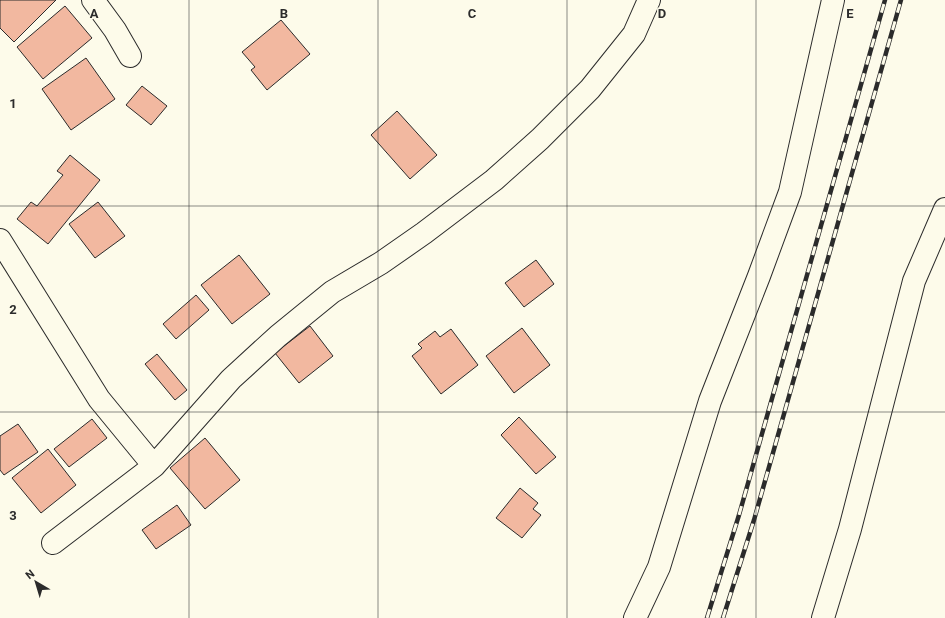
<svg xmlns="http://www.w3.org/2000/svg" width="945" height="618" font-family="Roboto,sans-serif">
  <rect width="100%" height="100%" fill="#fdfbea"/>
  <path fill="#f2b8a0" stroke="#2b2b2b" d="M0,0h56l-42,42 -14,-14z
    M65,6l27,32 -49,41 -26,-32z
    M281,20l29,34 -43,36 -16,-20 4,-3 -13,-15z
    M86,58l29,41 -44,31 -29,-41z
    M142,86l25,20 -16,19 -25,-20z
    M397,111l40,44 -27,24 -39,-44z
    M70,155l30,25 -52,64 -31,-25 14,-17 6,4 26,-31 -6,-4z
    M98,202l27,34 -30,22 -26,-34z
    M239,255l31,39 -38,30 -31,-39z
    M536,260l18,24 -30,23 -19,-24z
    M196,295l13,15 -33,29 -13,-15z
    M310,326l23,30 -34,27 -24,-30z
    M522,328l28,37 -36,28 -28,-37z
    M451,329l27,36 -37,29 -29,-38 10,-8 -4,-4 17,-13 5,6z
    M157,354l30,36 -12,10 -30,-36z
    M519,417l37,40 -20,17 -35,-39z
    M92,419l15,19 -38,29 -15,-18z
    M18,424l20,28 -34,23 -4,-5v-34z
    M205,438l35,42 -35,29 -35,-41z
    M48,449l28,36 -35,28 -29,-35z
    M520,488l18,15 -5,6 8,6 -19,23 -26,-20z
    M177,505l14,20 -35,24 -14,-19z"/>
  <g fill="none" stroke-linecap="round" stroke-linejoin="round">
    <defs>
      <path id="minor" d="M93,0l22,30 15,26
        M0,240l99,159 55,67
        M53,543l101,-77 77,-87 47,-43 54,-44 49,-29 43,-30 70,-53 46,-41 50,-50 44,-55 15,-34
        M635,618l24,-51 51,-166 49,-125 31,-84 43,-192
        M823,618l27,-89 64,-248 31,-72"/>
    </defs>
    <use href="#minor" stroke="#2b2b2b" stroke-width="24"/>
    <use href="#minor" stroke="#fdfbea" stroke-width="22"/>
    <defs>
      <path id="rail" d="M707,618l32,-103 146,-515
        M723,618l31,-98 147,-520"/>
    </defs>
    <use href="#rail" stroke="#2b2b2b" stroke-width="4.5"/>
    <use href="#rail" stroke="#fdfbea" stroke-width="3" stroke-dasharray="9" stroke-linecap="butt"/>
  </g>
  <path fill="none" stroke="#2b2b2b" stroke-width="1" stroke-opacity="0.55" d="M189,0v618M378,0v618M567,0v618M756,0v618M0,206h945M0,412h945"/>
  <g font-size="13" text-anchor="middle" font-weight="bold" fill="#2b2b2b" stroke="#fdfbea" stroke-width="3" stroke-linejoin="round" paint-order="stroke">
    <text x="94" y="18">A</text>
    <text x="284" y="18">B</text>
    <text x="472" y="18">C</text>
    <text x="662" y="18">D</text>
    <text x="850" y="18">E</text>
    <text x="13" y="108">1</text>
    <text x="13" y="314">2</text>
    <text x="13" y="520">3</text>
  </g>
  <g transform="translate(36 582) rotate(322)" stroke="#fdfbea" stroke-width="3" paint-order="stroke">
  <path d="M0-3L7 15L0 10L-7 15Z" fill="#2b2b2b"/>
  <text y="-6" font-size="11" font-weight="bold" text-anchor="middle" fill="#2b2b2b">N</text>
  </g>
</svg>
